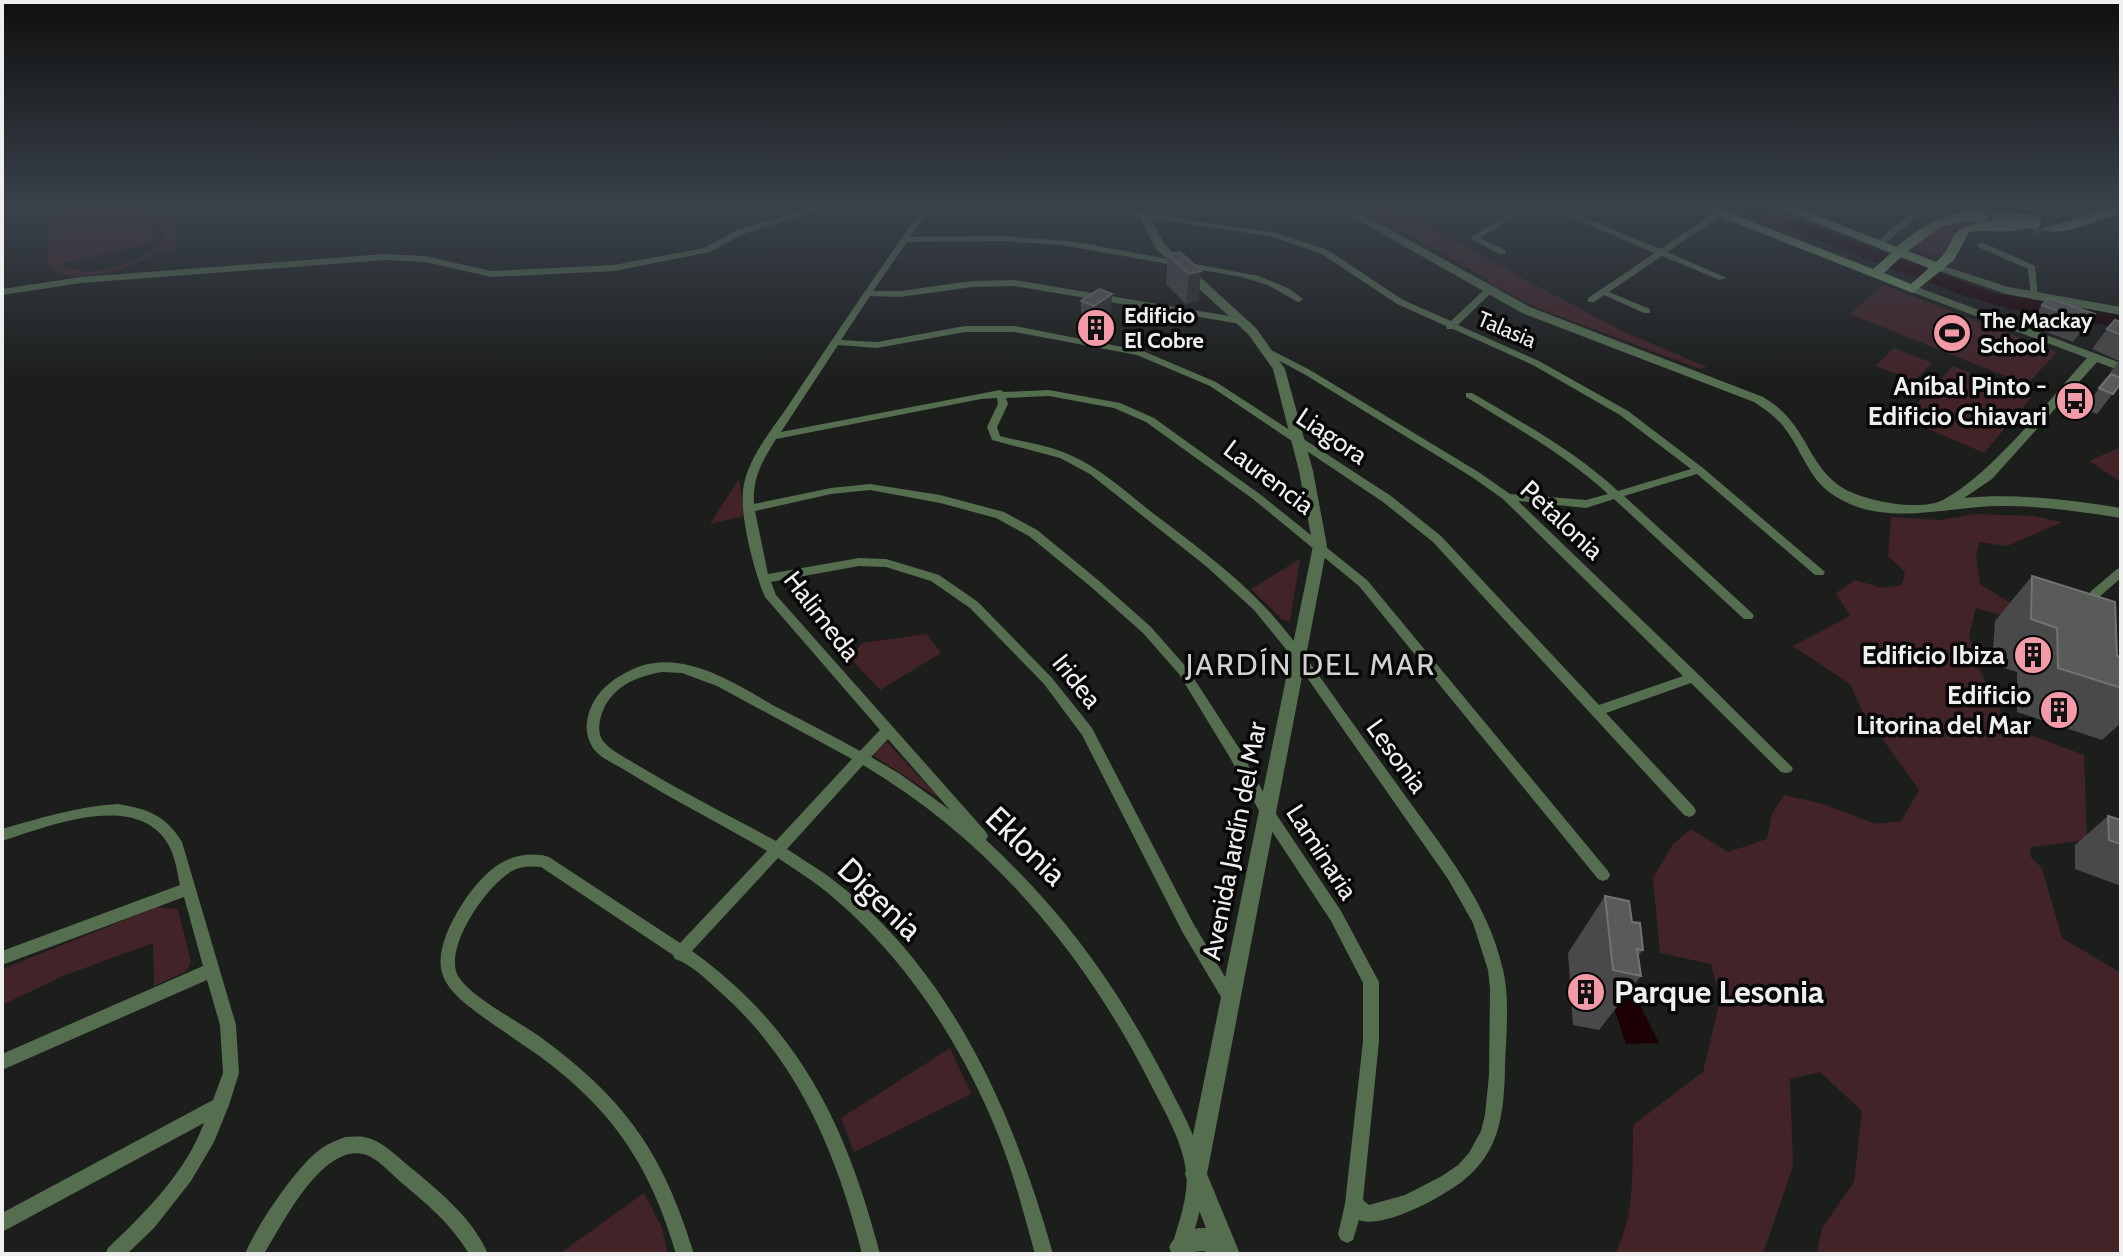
<svg xmlns="http://www.w3.org/2000/svg" width="2123" height="1256" font-family="Cabin,sans-serif">
  <rect width="100%" height="100%" fill="#1c1e1c"/>
  <path fill="#422328" d="M49,208h98l4,35 -91,21c26,18 85,0 103,-25l-4,-31h11l7,41 -12,3 -2,-4c-27,20 -86,41 -116,18z
    M1381,208l23,15 8,-4 210,112 85,36 -7,2 -160,-60 -54,-27 3,-2 -40,-23 2,-3 -19,-5 -68,-41z
    M2113,208l-61,19 -71,-5 -28,9 -6,18 -9,9 -24,-10c8,-7 16,-16 23,-21 24,-19 86,1 116,-3 21,-2 38,-16 60,-16z
    M1883,285l174,67 -30,33 -177,-71z
    M1894,348l38,15 -18,18 -38,-15z
    M1953,366l78,32 -47,55 -81,-35z
    M2121,447v35l-32,-21z
    M739,479l6,37 -35,8z
    M1975,514l59,2 28,6 -55,24 -28,-4 -3,14 4,28 52,32 -6,7 -50,-15 -7,28 12,37 28,54 75,28 3,85 -56,7 -1,9 12,12 20,70 59,35v281h-304l5,-26 32,-46 8,-71 -42,-39 -30,7 3,87 -30,88h-148c21,-42 17,-82 18,-129l70,-53 17,-72 -9,-36 -51,-11 -7,-75 20,-34 18,-15 37,23 39,-13 5,-25 12,-19 39,9 53,20 25,-3 18,-31 -57,-80 -12,-26 -57,-38 57,-30 -14,-23 19,-13 27,8 20,-3 3,-13 -17,-16 3,-39 49,3z
    M1300,559l-10,63 -8,-3 -31,-30z
    M927,634l14,19 -61,37 -30,-32 12,-15z
    M887,742l52,56 -68,-44z
    M157,907l21,2 13,54 -6,9 -31,14 -1,-43 -90,33 -61,29v-36z
    M950,1048l21,46 -117,58 -13,-34z
    M644,1193l18,35 6,26h-109z"/>
  <path fill="#1c0005" d="M1733,209h33l228,84 127,22v13l-111,-19 -51,-15z
    M1612,971l12,2 35,70 -33,1 -11,-33z"/>
  <g fill="none" stroke-linecap="round" stroke-linejoin="round">
    <path stroke="#3c3d3c" stroke-width="9" stroke-dasharray="9 5" stroke-linecap="butt" d="M1980,212l67,23"/>
    <path fill="#566e50" fill-rule="evenodd" d="M810,208h14l-81,26 -33,18 -96,19 -123,6 -66,-15 -40,-2 -304,23 -79,12v-6l79,-12 304,-23 40,2 66,15 123,-6 90,-17 33,-18z
      M923,208h8l-21,29 93,-1 74,6 182,34 29,12 15,11 -4,3 -3,-1 -28,-16 -27,-8 -179,-32 -59,-4 -96,1 -34,49h27l72,-10 42,-1 227,38 5,3 -5,3 -227,-38 -42,1 -72,10 -30,-1 -29,44 36,2 88,-16h50l128,25 73,31 175,114 50,40 158,169 84,-29 -180,-177 -31,-22 -168,-103 -39,-21 2,-2h6l37,19 170,103 30,21 76,6 22,-6c-42,-39 -93,-67 -142,-97v-4h6c51,30 103,58 146,98l73,-22 -71,-54 -87,-50 -80,-36h-6l-1,-3 -49,-22 -75,-50 -49,-17 -189,-29h24l169,25 51,17 75,50 48,21 34,-32h6v4l-33,32 81,36 89,50 75,57 122,104 -2,3h-8l-118,-101 -73,22 128,117 2,3 -2,3h-8l-130,-120 -28,9 -68,-7 180,173 95,94 -2,4 -5,1 -5,-1 -90,-89 -85,30 88,94 2,4 -2,4 -5,2 -5,-2 -251,-273 -50,-40 -173,-116 -73,-31 -122,-23h-50l-88,16 -39,-3 -57,87 219,-42 4,2 45,-2 71,13 34,15 107,77 106,85 241,291 2,4 -2,4 -5,2 -5,-2 -239,-293 -106,-87 -107,-77 -32,-14 -65,-12 -43,2 2,6 -11,23 3,9c23,6 49,9 70,19 32,14 57,38 84,59 37,28 75,56 107,89 24,24 44,53 64,81 24,34 49,69 74,103 40,57 89,113 104,183 7,28 3,67 2,96 -1,62 -9,100 -67,131 -17,10 -60,31 -79,23l-6,20 -6,3 -6,-3 -3,-6 7,-30 18,-163v-58l-32,-62 -69,-105 -33,-60 -50,-82 -36,-41 -53,-47 -61,-50 -33,-18 -56,-15 -70,-13 -39,4 -76,17 13,63 91,-16 27,1 53,16 39,27 74,76 40,50 101,195 41,69 3,5 -3,5 -5,2 -5,-2 -41,-69 -101,-198 -38,-51 -74,-76 -39,-27 -45,-14 -27,-1 -88,16 5,13 210,237 2,4 -2,4c81,75 135,152 185,250 13,26 31,57 33,86 1,26 -10,53 -16,78h-18c6,-26 20,-57 16,-83 -4,-32 -23,-62 -37,-90 -66,-130 -160,-241 -286,-316l-76,84c13,9 27,17 41,27 122,91 185,235 225,378h-18c-11,-40 -21,-79 -36,-117 -38,-96 -99,-188 -180,-251 -13,-10 -28,-19 -41,-28l-86,93c109,78 155,177 188,303h-18c-25,-100 -64,-194 -143,-263 -13,-12 -28,-27 -44,-32l-2,-4 -132,-88c-10,-1 -20,-1 -29,4 -25,14 -67,74 -55,103 11,22 61,47 82,62 86,63 124,116 155,218h-18c-24,-82 -58,-137 -126,-190 -30,-23 -62,-41 -90,-65 -9,-9 -17,-18 -19,-31 -5,-32 33,-90 60,-105 14,-8 32,-11 48,-6l131,86 87,-92c-46,-27 -94,-51 -139,-79 -11,-7 -27,-13 -35,-24 -10,-15 -7,-32 1,-47 9,-15 21,-23 37,-31 53,-25 108,17 153,41 26,13 51,26 76,40l20,-21 -115,-133c-11,-26 -27,-85 -21,-113 6,-30 32,-59 48,-84 43,-65 87,-130 131,-192zM997,398l1,6 -11,23 5,13 68,18 30,16 117,93 47,43 40,49 154,220 25,44 15,47 2,19 -1,86 -4,40 -4,16 -12,22 -11,12 -16,11 -37,19 -36,10 -6,-5 16,-159v-59l-38,-71 -69,-103 -33,-60 -52,-80 -36,-41 -53,-47 -61,-50 -33,-18 -64,-17 -70,-11 -39,4 -77,16c-2,-26 9,-44 22,-65l205,-40zM662,672l20,1 35,13 135,73 -76,82c-46,-25 -92,-48 -137,-75 -11,-7 -27,-14 -36,-25 -7,-10 -3,-25 2,-35 12,-22 34,-30 57,-34zM888,739l62,71 -50,-36 -29,-17z
      M1518,208h11l-49,30 25,12v4h-6l-29,-16z
      M1549,208h12l99,41 55,-37h6v4l-54,36 60,26 -7,2 -58,-24 -53,36 41,17v4h-6l-40,-18 -10,7h-6v-4l67,-45z
      M1917,208h10l-45,38h-6v-4z
      M1967,208h12l5,4 -4,2z
      M1978,243h6l51,23 3,33 -3,1 -4,-3 -3,-28 -50,-22z
      M2121,568v10l-22,19 -4,16h-8l-2,-3 5,-18 27,-23z
      M118,804c29,5 48,11 64,38l54,183 3,48 -10,32 -15,37 -23,39 -37,47 -27,26h-22l3,-6c37,-35 78,-76 96,-125l-202,109v-19l211,-113 10,-27 -3,-48 -13,-45 -205,90v-16l201,-88 -19,-69 -182,68v-14l178,-66c-3,-13 -5,-30 -12,-41 -32,-54 -121,-17 -166,-3v-12c39,-11 76,-23 116,-25z
      M345,1137c6,0 13,-1 19,0 20,4 35,22 51,34 28,24 58,48 73,83h-19c-17,-29 -42,-50 -67,-71 -11,-9 -25,-26 -39,-29 -42,-9 -81,71 -99,100h-19c12,-29 52,-89 77,-106 7,-5 16,-8 23,-11z"/>
    <path fill="#566e50" fill-rule="evenodd" d="M1144,208h11l-5,10 15,27 91,83 29,41 28,102 14,75 -120,628 33,80h-27l-10,-3 -31,3 -3,-7c6,-14 22,-20 37,-19l-21,-54 128,-628 -14,-75 -26,-102 -25,-35 -92,-85 -16,-31z
      M1337,208h14l179,99 233,90c43,25 42,62 74,87 21,17 83,28 106,16 49,-26 105,-99 144,-142l-178,-67v-4h8l204,76v8l-24,-9 -105,117 -28,19c53,-5 105,2 157,10v10c-38,-6 -77,-12 -116,-12 -56,-1 -122,24 -173,-12 -23,-15 -30,-43 -46,-64 -8,-12 -20,-20 -32,-28l-232,-89z
      M1938,264l70,23 113,20v8l-115,-21 -72,-25 -2,-2z"/>
    <path fill="#759c6b" fill-rule="evenodd" d="M1698,208h18l157,61 18,-16 -112,-45h18l100,39c21,-19 66,-48 93,-29l-5,3 34,2 6,4c-13,8 -39,2 -56,5l-15,28 -41,33zM1965,221l18,1c-42,8 -22,18 -47,40l-28,-11 32,-24zM1901,257l28,11 -18,16 -27,-11z
      M2110,208h11v5c-19,6 -63,26 -79,16z"/>
    <path stroke="#759c6b" stroke-width="14" d="M1999,219l35,3"/>
  </g>
  <path fill="#484948" d="M1629,208h32l-15,9 -18,-7z
    M1168,255l33,16 -3,30 -12,3 -20,-20z
    M1099,289l12,35 -17,12 -13,-5v-30z
    M2042,305l53,9 -22,28 -45,-17z
    M2121,322v61l-24,31 -14,-5 27,-34 1,-4 8,-10 -27,-12 15,-20z
    M2032,576l85,80 4,32v35l-19,17 -85,-28v-40l-25,-8 3,-43z
    M2108,816l13,4v66l-46,-17v-24z
    M1605,896l38,54 -5,6 3,20 -42,54 -26,-5 -5,-72z"/>
  <path fill="#2f312f" d="M1650,208h11l-15,9z
    M1201,271l-3,30 -12,3 3,-30z
    M1112,294l-1,30 -17,12v-30z
    M2095,314l-15,20 -7,8 15,-20z"/>
  <path fill="#595b59" stroke="#717271" stroke-width="2" d="M1180,252l21,19 -12,3 -21,-19z
    M1099,289l13,5 -18,12 -13,-5z
    M2049,298l46,16 -7,8 -46,-17z
    M2115,320l6,2v13l-14,-6z
    M2111,374l10,4v5l-8,11 -14,-6z
    M2032,576l83,26 2,54 4,1v31l-63,-20 -1,-40 -26,-9z
    M2108,816l13,4v24l-12,-4z
    M1605,896l24,5 3,21 8,1 3,27 -6,-1 4,27 -28,-6z"/>
  <linearGradient id="sky" x2="0" y2="1"><stop stop-color="#0f100f"/><stop offset="0.54" stop-color="#3a414b"/><stop offset="1" stop-color="#3a414b" stop-opacity="0"/></linearGradient>
  <rect width="2123" height="384" fill="url(#sky)"/>
  <defs>
    <symbol id="building-disc" viewBox="-11 -11 22 22"><circle r="9.5" fill="#f39aa8" stroke="#070807"/><path d="M-4-6H4V6H1V3H-1V6H-4ZM-2.5-4.3h1.7v1.8h-1.7ZM.8-4.3h1.7v1.8H.8ZM-2.5-1h1.7V.8h-1.7ZM.8-1h1.7V.8H.8Z" fill="#111"/></symbol>
    <symbol id="stadium-disc" viewBox="-11 -11 22 22"><circle r="9.5" fill="#f39aa8" stroke="#070807"/><path d="M0-5a6.5 5 0 1 0 0 10a6.5 5 0 1 0 0-10ZM-3.5-1.8h7v3.6h-7Z" fill="#111"/></symbol>
    <symbol id="bus-disc" viewBox="-11 -11 22 22"><circle r="9.5" fill="#f39aa8" stroke="#070807"/><path d="M-5-6H5V4H4V6H2V4H-2V6H-4V4H-5ZM-3.5-4V0h7V-4ZM-3.5 1.2v1.5H-2V1.2ZM2 1.2v1.5H3.5V1.2Z" fill="#111"/></symbol>
  </defs>
  <g fill-rule="evenodd">
    <use href="#building-disc" x="1074" y="306" width="44" height="44"/>
    <use href="#stadium-disc" x="1930" y="311" width="44" height="44"/>
    <use href="#bus-disc" x="2053" y="379" width="44" height="44"/>
    <use href="#building-disc" x="2011" y="633" width="44" height="44"/>
    <use href="#building-disc" x="2037" y="688" width="44" height="44"/>
    <use href="#building-disc" x="1564" y="970" width="44" height="44"/>
  </g>
  <g text-anchor="middle" stroke-width="7" stroke-linejoin="round" paint-order="stroke">
    <g font-size="22" font-weight="bold" fill="#eeefee" stroke="#070807" text-anchor="start">
      <text x="1124" y="323">Edificio<tspan x="1124" dy="25">El Cobre</tspan></text>
      <text x="1980" y="328">The Mackay<tspan x="1980" dy="25">School</tspan></text>
    </g>
    <g font-size="22" fill="#eeefee" stroke="#070807">
      <text transform="translate(1507 329) rotate(23)" y="8">Talasia</text>
    </g>
    <g font-size="26" font-weight="bold" fill="#eeefee" stroke="#070807" text-anchor="end">
      <text x="2047" y="395">Aníbal Pinto -<tspan x="2047" dy="30">Edificio Chiavari</tspan></text>
      <text x="2005" y="664">Edificio Ibiza</text>
      <text x="2031" y="704">Edificio<tspan x="2031" dy="30">Litorina del Mar</tspan></text>
    </g>
    <g font-size="26" fill="#eeefee" stroke="#070807">
      <text transform="translate(1332 436) rotate(34)" y="9">Liagora</text>
      <text transform="translate(1269 477) rotate(37)" y="9">Laurencia</text>
      <text transform="translate(1562 520) rotate(43)" y="9">Petalonia</text>
      <text transform="translate(822 616) rotate(52)" y="9">Halimeda</text>
      <text transform="translate(1077 681) rotate(51)" y="9">Iridea</text>
      <text transform="translate(1397 756) rotate(54)" y="9">Lesonia</text>
      <text transform="translate(1234 841) rotate(-79)" y="9">Avenida Jardín del Mar</text>
      <text transform="translate(1322 852) rotate(57)" y="9">Laminaria</text>
    </g>
    <g font-size="30" letter-spacing="2" fill="#cfd2cf" stroke="#070807">
      <text x="1311" y="675">JARDÍN DEL MAR</text>
    </g>
    <g font-size="32" fill="#eeefee" stroke="#070807">
      <text transform="translate(1026 846) rotate(44)" y="11">Eklonia</text>
      <text transform="translate(880 899) rotate(44)" y="11">Digenia</text>
    </g>
    <g font-size="32" font-weight="bold" fill="#eeefee" stroke="#070807" text-anchor="start">
      <text x="1614" y="1003">Parque Lesonia</text>
    </g>
  </g>
  <rect width="2123" height="1256" fill="none" stroke="#eeefee" stroke-width="8"/>
</svg>
